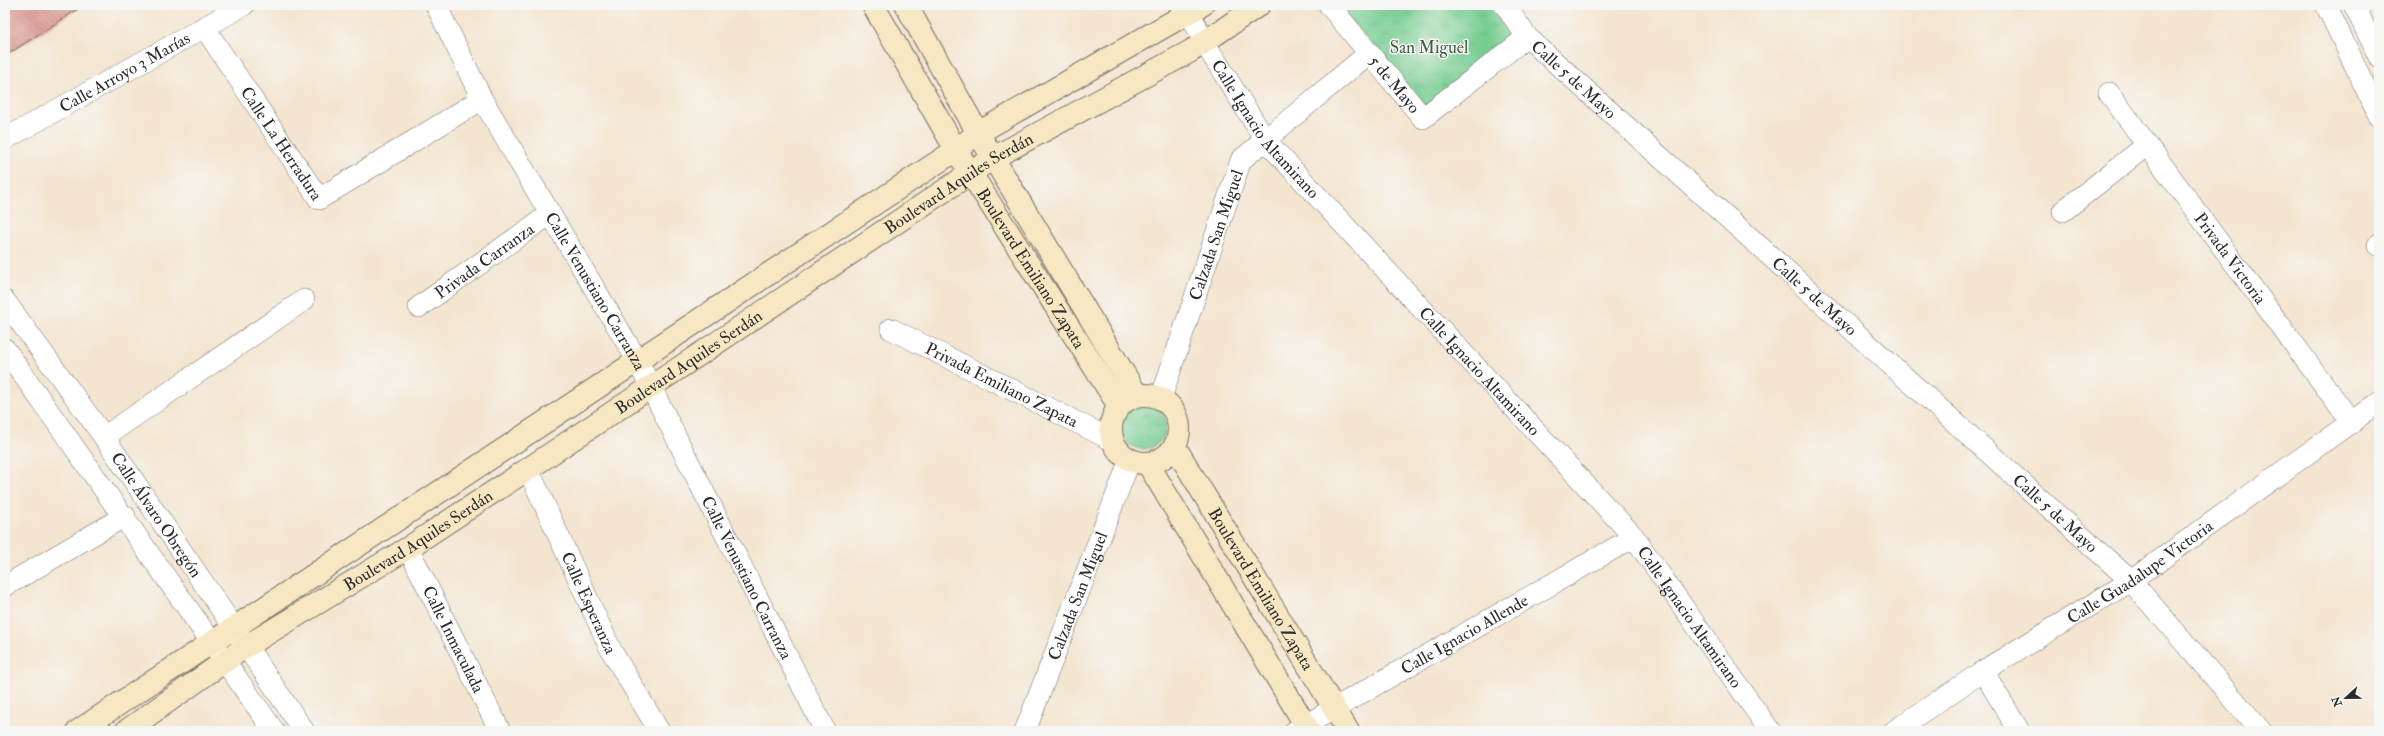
<svg xmlns="http://www.w3.org/2000/svg" width="2384" height="736" font-family="'IM FELL Double Pica',serif">
  <defs>
    <pattern id="park-tufts" width="24" height="20" patternUnits="userSpaceOnUse"><rect width="24" height="20" fill="#76cd91"/><path d="M3 7l-1-3M5 7V3M7 7l1-3M15 17l-1-3M17 17v-4M19 17l1-3" fill="none" stroke="#66b07d"/></pattern>
    <pattern id="building-back-hatch" width="6" height="6" patternUnits="userSpaceOnUse"><rect width="6" height="6" fill="#dd9d95"/><path d="M-1 5l2 2M0 0l6 6M5-1l2 2" fill="none" stroke="#b3807a"/></pattern>
  </defs>
  <rect width="100%" height="100%" fill="#f6f6f2"/>
  <filter id="ink" filterUnits="userSpaceOnUse"><feTurbulence type="fractalNoise" baseFrequency=".025" numOctaves="2"/><feDisplacementMap in="SourceGraphic" scale="8" xChannelSelector="R" yChannelSelector="G"/><feConvolveMatrix kernelMatrix="1 2 1 2 8 2 1 2 1" color-interpolation-filters="sRGB"/></filter>
  <filter id="wash" filterUnits="userSpaceOnUse"><feTurbulence type="fractalNoise" baseFrequency=".012" numOctaves="4" result="noise"/><feDisplacementMap in="SourceGraphic" scale="16" xChannelSelector="R" yChannelSelector="G"/><feGaussianBlur stdDeviation="0.9" result="paint"/><feColorMatrix in="noise" values="0 0 0 0 0 0 0 0 0 0 0 0 0 0 0 0 0 1.4 0 .05"/><feComposite in="paint" operator="in"/></filter>
  <g filter="url(#wash)">
    <rect width="100%" height="100%" fill="#f4e5d0"/>
    <path fill="url(#park-tufts)" stroke="#507c5e" d="M1337,5h151l21,29 -84,73z
      M1120 426a23 23 0 1 1 46 0a23 23 0 1 1-46 0Z"/>
    <g id="blocks">
      <path fill="url(#building-back-hatch)" d="M5,5h79l-79,51z"/>
    </g>
  </g>
  <g filter="url(#ink)">
    <use href="#blocks" fill-opacity="0" stroke="#716c65" stroke-width="1"/>
    <g fill="none" stroke-linecap="round" stroke-linejoin="round">
      <defs>
        <g id="street">
          <path id="s1" d="M436,5l46,94 155,261 188,371"/>
          <path id="s2" d="M1186,5l18,37 62,99 368,396 136,194"/>
          <path id="s3" d="M1329,5l94,113 104,-81"/>
          <path id="s4" d="M1505,5l22,32 604,544 130,150"/>
          <path d="M2326,5l53,111"/>
          <path d="M2354,5l25,52"/>
          <path id="s5" d="M204,27l115,172 163,-100"/>
          <path id="s6" d="M2109,93l243,330"/>
          <path id="s7" d="M5,139l239,-134"/>
          <path d="M2063,211l84,-66"/>
          <path d="M2378,245l1,-1"/>
          <path id="s8" d="M5,301l99,136 200,294"/>
          <path id="s9" d="M419,307l131,-93"/>
          <path id="s10" d="M891,329l221,111"/>
          <path d="M5,349l269,382"/>
          <path id="s11" d="M1161,398l80,-238 127,-106"/>
          <path d="M104,437l200,-137"/>
          <path id="s12" d="M528,469l83,181 48,81"/>
          <path id="s13" d="M408,548l92,183"/>
          <path d="M5,586l120,-70"/>
          <path d="M1983,671l36,60"/>
          <path id="s14" d="M1025,731l105,-271"/>
          <path id="s15" d="M1295,731l339,-194"/>
          <path id="s16" d="M1894,731l89,-60 148,-90 248,-179"/>
        </g>
        <g id="secondary">
          <path id="s17" d="M873,5l83,145 163,256"/>
          <path d="M906,5l72,128 159,262"/>
          <circle cx="1145" cy="429" r="34"/>
          <path id="s18" d="M1175,447l173,284"/>
          <path d="M1148,464l161,267"/>
          <path d="M78,731l878,-581 22,-17 224,-128"/>
          <path id="s19" d="M126,731l119,-84 163,-99 120,-79 465,-311 198,-107 68,-46"/>
        </g>
      </defs>
      <use href="#street" stroke="#716c65" stroke-width="22"/>
      <use href="#secondary" stroke="#716c65" stroke-width="24"/>
      <use href="#street" stroke="#fff" stroke-width="21"/>
      <use href="#secondary" stroke="#f7e8c3" stroke-width="22"/>
    </g>
  </g>
  <g text-anchor="middle" stroke-width="3" stroke-linejoin="round" paint-order="stroke">
    <g font-size="17" fill="#425c4a" stroke="#f6f6f2">
      <text x="1429" y="53">San Miguel</text>
    </g>
    <g font-size="17" fill="#2b2b2b" stroke="#f6f6f2">
      <text dy="6" stroke="none"><textPath href="#s7" startOffset="137">Calle Arroyo 3 Marías</textPath></text>
      <text dy="6" stroke="none"><textPath href="#s4" startOffset="102">Calle 5 de Mayo</textPath></text>
      <text dy="6" stroke="none"><textPath href="#s3" startOffset="103">5 de Mayo</textPath></text>
      <text dy="6" stroke="none"><textPath href="#s2" startOffset="148">Calle Ignacio Altamirano</textPath></text>
      <text dy="6" stroke="none"><textPath href="#s5" startOffset="140">Calle La Herradura</textPath></text>
      <text dy="6" stroke="none"><textPath href="#s19" startOffset="997">Boulevard Aquiles Serdán</textPath></text>
      <text dy="6" stroke="none"><textPath href="#s11" startOffset="172">Calzada San Miguel</textPath></text>
      <text dy="6" stroke="none"><textPath href="#s6" startOffset="205">Privada Victoria</textPath></text>
      <text dy="6" stroke="none"><textPath href="#s9" startOffset="80">Privada Carranza</textPath></text>
      <text dy="6" stroke="none"><textPath href="#s17" startOffset="307">Boulevard Emiliano Zapata</textPath></text>
      <text dy="6" stroke="none"><textPath href="#s1" startOffset="328">Calle Venustiano Carranza</textPath></text>
      <text dy="6" stroke="none"><textPath href="#s4" startOffset="426">Calle 5 de Mayo</textPath></text>
      <text dy="6" stroke="none"><textPath href="#s19" startOffset="673">Boulevard Aquiles Serdán</textPath></text>
      <text dy="6" stroke="none"><textPath href="#s2" startOffset="472">Calle Ignacio Altamirano</textPath></text>
      <text dy="6" stroke="none"><textPath href="#s10" startOffset="124">Privada Emiliano Zapata</textPath></text>
      <text dy="6" stroke="none"><textPath href="#s4" startOffset="750">Calle 5 de Mayo</textPath></text>
      <text dy="6" stroke="none"><textPath href="#s8" startOffset="262">Calle Álvaro Obregón</textPath></text>
      <text dy="6" stroke="none"><textPath href="#s19" startOffset="349">Boulevard Aquiles Serdán</textPath></text>
      <text dy="6" stroke="none"><textPath href="#s16" startOffset="293">Calle Guadalupe Victoria</textPath></text>
      <text dy="6" stroke="none"><textPath href="#s1" startOffset="652">Calle Venustiano Carranza</textPath></text>
      <text dy="6" stroke="none"><textPath href="#s18" startOffset="166">Boulevard Emiliano Zapata</textPath></text>
      <text dy="6" stroke="none"><textPath href="#s14" startOffset="145">Calzada San Miguel</textPath></text>
      <text dy="6" stroke="none"><textPath href="#s12" startOffset="147">Calle Esperanza</textPath></text>
      <text dy="6" stroke="none"><textPath href="#s2" startOffset="796">Calle Ignacio Altamirano</textPath></text>
      <text dy="6" stroke="none"><textPath href="#s15" startOffset="195">Calle Ignacio Allende</textPath></text>
      <text dy="6" stroke="none"><textPath href="#s13" startOffset="102">Calle Inmaculada</textPath></text>
    </g>
  </g>
  <rect width="2384" height="736" fill="none" stroke="#f6f6f2" stroke-width="20"/>
  <g transform="translate(2346 698) rotate(248)" stroke="#f6f6f2" stroke-width="3" paint-order="stroke">
  <path d="M0-3L7 15L0 10L-7 15Z" fill="#2b2b2b"/>
  <text y="-6" font-size="11" font-weight="bold" text-anchor="middle" fill="#2b2b2b">N</text>
  </g>
</svg>
